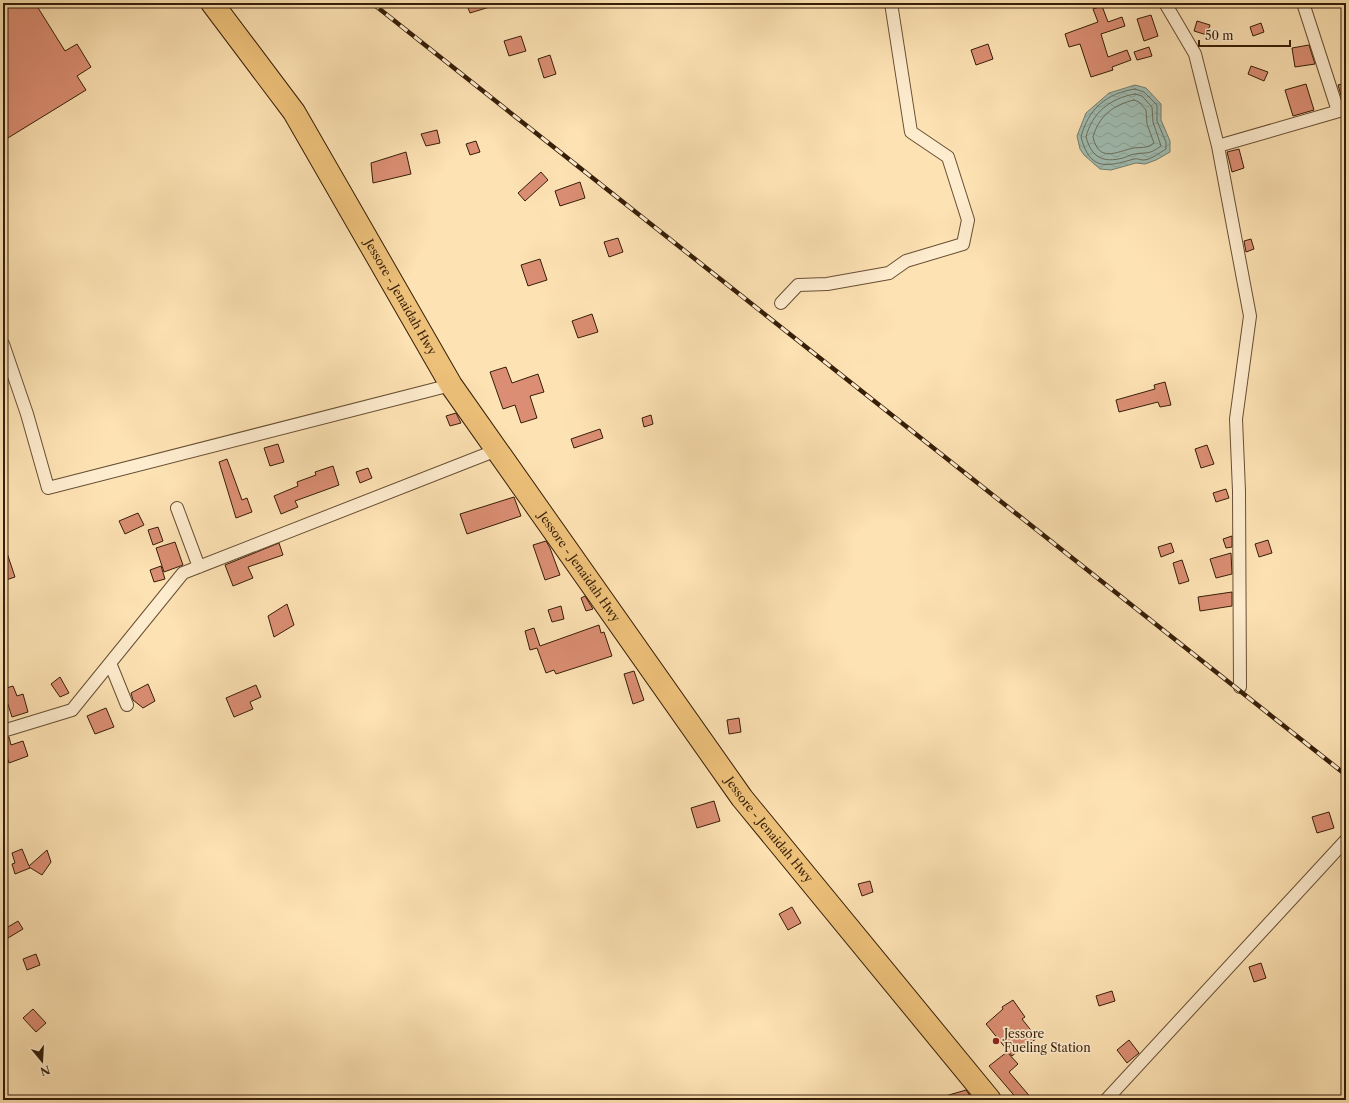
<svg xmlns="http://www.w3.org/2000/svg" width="1349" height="1103" font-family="'Libre Caslon Text',serif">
  <defs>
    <pattern id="water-waves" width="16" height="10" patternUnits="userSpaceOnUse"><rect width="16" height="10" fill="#a0bdb2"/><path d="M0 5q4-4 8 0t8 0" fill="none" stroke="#8aa298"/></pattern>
  </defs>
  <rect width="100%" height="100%" fill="#fde2b3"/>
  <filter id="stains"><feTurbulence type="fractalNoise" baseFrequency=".005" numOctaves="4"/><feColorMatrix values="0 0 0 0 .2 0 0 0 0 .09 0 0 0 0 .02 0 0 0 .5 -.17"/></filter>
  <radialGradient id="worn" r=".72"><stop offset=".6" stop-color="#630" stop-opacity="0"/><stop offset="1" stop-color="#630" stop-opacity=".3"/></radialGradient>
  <path fill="url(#water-waves)" stroke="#767d6e" d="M1135,85l11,3 15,16v16l9,21v11l-14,8 -11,4 -9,-1 -25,7 -11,-1 -16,-14 -4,-6 -3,-13 9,-23 23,-20z"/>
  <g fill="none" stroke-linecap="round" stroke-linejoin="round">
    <path stroke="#6b6e5d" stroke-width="1" d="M1135,89l9,3 13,13v16l9,21v7c-7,4 -15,11 -23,11 -3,0 -6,-2 -9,-1 -28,8 -44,12 -53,-22 7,-28 26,-44 54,-48z
      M1135,94l7,2 10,11 1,15 8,24c-13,9 -12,6 -26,8 -4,0 -8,3 -12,4 -20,5 -31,0 -37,-21 6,-24 24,-39 49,-43z
      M1134,100l5,2 7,8 1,14 7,19c-8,6 -13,4 -21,5 -17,4 -34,15 -40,-11 6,-21 20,-32 41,-37z"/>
  </g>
  <path fill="#db8e73" stroke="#361e08" d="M3,3h32l30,48 12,-7 14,23 -14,9 9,14 -83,51z
    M466,3h29l1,2 -26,8z
    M1102,6l6,16 14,-5 3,9 -24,8 7,23 19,-7 4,10 -19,7 1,3 -22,7 -11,-33 -11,3 -4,-13 33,-12 -5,-13z
    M1151,15l7,21 -14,5 -7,-22z
    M1197,21l13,4 -3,10 -13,-4z
    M1261,23l3,9 -11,4 -3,-9z
    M521,36l5,15 -17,5 -5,-15z
    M988,44l5,15 -17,6 -5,-15z
    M1309,45l6,19 -20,3 -3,-19z
    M1149,47l3,9 -15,4 -3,-8z
    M550,55l6,19 -12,4 -6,-19z
    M1251,66l17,6 -4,9 -16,-7z
    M1346,83v19h-3l-5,-17z
    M1306,84l8,26 -21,6 -8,-26z
    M437,130l3,13 -14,3 -5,-12z
    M476,141l4,11 -10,3 -4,-11z
    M1239,149l5,19 -12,4 -5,-20z
    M406,152l5,22 -38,9 -2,-20z
    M541,172l7,8 -23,21 -7,-8z
    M580,182l5,16 -25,8 -5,-15z
    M618,238l5,14 -14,5 -5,-15z
    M1251,239l3,10 -8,3 -2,-11z
    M540,259l7,21 -19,6 -7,-21z
    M592,314l6,18 -20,6 -6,-17z
    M506,367l6,16 26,-9 6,18 -14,4 7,22 -16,5 -6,-18 -12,4 -13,-37z
    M1165,382l6,23 -11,2 -2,-5 -39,10 -3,-12 39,-11 -1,-4z
    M456,413l5,10 -11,3 -4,-10z
    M651,415l2,9 -9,3 -2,-9z
    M600,429l3,9 -29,10 -3,-9z
    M278,444l6,18 -14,4 -6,-18z
    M1207,445l7,19 -13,4 -6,-19z
    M227,459l15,41 5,-2 5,14 -16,6 -17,-56z
    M333,466l6,19 -44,16 3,6 -17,7 -7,-18 24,-10 -1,-4 19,-7 -1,-3z
    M368,468l4,10 -12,5 -4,-11z
    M1226,489l3,9 -13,4 -3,-9z
    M514,497l7,19 -54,18 -7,-20z
    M138,513l6,12 -19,9 -6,-13z
    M158,527l5,14 -10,4 -5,-15z
    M1232,536v11l-6,1 -3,-9z
    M1268,540l4,13 -13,4 -4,-13z
    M546,541l4,7 10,27 -15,5 -12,-35z
    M175,542l8,23 -19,7 -8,-24z
    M279,543l4,12 -35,12 5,11 -20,8 -8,-21z
    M1171,543l3,9 -13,5 -3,-10z
    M3,547h2l10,30 -12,4z
    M1231,553l1,21 -16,4 -6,-19z
    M1182,560l7,21 -10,3 -6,-21z
    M161,566l4,13 -11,3 -4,-12z
    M1232,592v14l-32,5 -2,-14z
    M585,596l8,13 -7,2 -5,-13z
    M287,604l7,21 -20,12 -6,-21z
    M561,606l3,13 -12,3 -4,-12z
    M599,625l2,8 3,-1 8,24 -56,18 -2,-4 -8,3 -9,-25 -7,2 -5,-19 9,-3 6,18z
    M634,671l10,29 -11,4 -9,-30z
    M60,677l9,16 -9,4 -9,-13z
    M148,684l7,17 -12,7 -10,-8 -2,-7z
    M256,685l5,12 -11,5 3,7 -19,8 -8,-19z
    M13,686l4,10 6,-2 5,18 -16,5 -9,-28z
    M106,708l8,19 -19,7 -8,-18z
    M739,718l2,14 -12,2 -2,-14z
    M9,737l2,8 12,-4 5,15 -19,7 -2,-6 -4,1v-20z
    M714,801l6,20 -23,7 -6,-20z
    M1329,812l5,16 -17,5 -5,-16z
    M22,849l7,17 18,-16 4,12 -9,13 -13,-8 1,1 -15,6 -3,-10 3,-1 -3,-10z
    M870,881l3,11 -11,4 -4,-12z
    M792,907l9,16 -13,7 -9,-16z
    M18,921l5,8 -20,12v-11z
    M36,954l4,11 -13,5 -4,-11z
    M1261,963l5,15 -12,4 -5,-15z
    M1112,991l3,10 -16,5 -3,-10z
    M1013,1000l12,17 -3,2 15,19 -9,7 -1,-2 -15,13 -26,-32 17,-15 -1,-2z
    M33,1009l13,14 -10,9 -13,-14z
    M1129,1040l10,13 -12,10 -10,-13z
    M1007,1052l11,12 -9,8 24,28h-15l-29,-34z
    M966,1090l7,10h-31v-3z"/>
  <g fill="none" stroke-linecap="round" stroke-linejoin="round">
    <defs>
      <path id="street" d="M1165,3l30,51 23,92 32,170 -14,103 3,72 1,196
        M1303,3l35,108
        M1218,146l128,-37
        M781,303l17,-18 29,-1 62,-11 17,-12 57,-17 5,-24 -20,-63 -37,-25 -20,-129
        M3,344l24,70 21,74 403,-103
        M177,508l22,59
        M110,663l17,42
        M3,731l69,-21 111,-137 314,-123
        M1106,1100l240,-260"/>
      <g id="highway">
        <path id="s1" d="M212,3l82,109 157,273 291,413 248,302"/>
      </g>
    </defs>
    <use href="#street" stroke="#684f33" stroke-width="14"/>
    <use href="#highway" stroke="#361e08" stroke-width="24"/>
    <use href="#street" stroke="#feecce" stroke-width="12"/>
    <use href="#highway" stroke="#eec17a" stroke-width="22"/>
    <defs>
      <path id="rail" d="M372,3l974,772"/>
    </defs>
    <use href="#rail" stroke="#361e08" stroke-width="4.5"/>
    <use href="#rail" stroke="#feecce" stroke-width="3" stroke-dasharray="9" stroke-linecap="butt"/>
  </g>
  <circle fill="#8f2418" stroke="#feecce" stroke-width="1.5" cx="996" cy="1041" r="4"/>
  <g text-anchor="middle" stroke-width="3.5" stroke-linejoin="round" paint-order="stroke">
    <g font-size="12" fill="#361e08" stroke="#feecce">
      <text dy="4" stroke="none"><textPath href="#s1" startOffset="350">Jessore - Jenaidah Hwy</textPath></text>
      <text dy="4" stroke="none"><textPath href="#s1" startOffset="674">Jessore - Jenaidah Hwy</textPath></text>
      <text dy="4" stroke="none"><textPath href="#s1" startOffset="998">Jessore - Jenaidah Hwy</textPath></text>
    </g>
    <g font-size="12" fill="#361e08" stroke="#feecce" text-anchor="start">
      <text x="1004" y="1038">Jessore<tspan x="1004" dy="14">Fueling Station</tspan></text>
    </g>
  </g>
  <rect width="1349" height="1103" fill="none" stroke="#fde2b3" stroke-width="16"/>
  <rect x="4" y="4" width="1341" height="1095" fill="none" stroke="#361e08" stroke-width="2"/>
  <rect x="8" y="8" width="1333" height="1087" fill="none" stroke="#361e08"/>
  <g transform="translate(42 1061) rotate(162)" stroke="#feecce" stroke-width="3" paint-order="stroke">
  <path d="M0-3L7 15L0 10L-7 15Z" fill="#361e08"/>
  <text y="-6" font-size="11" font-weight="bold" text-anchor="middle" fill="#361e08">N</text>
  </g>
  <path d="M1199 40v6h91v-6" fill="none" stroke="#361e08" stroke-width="2"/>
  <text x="1205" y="40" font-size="12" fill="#361e08" stroke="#feecce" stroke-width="3" paint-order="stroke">50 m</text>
  <rect width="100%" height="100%" filter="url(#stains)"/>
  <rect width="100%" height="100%" fill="url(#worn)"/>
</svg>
